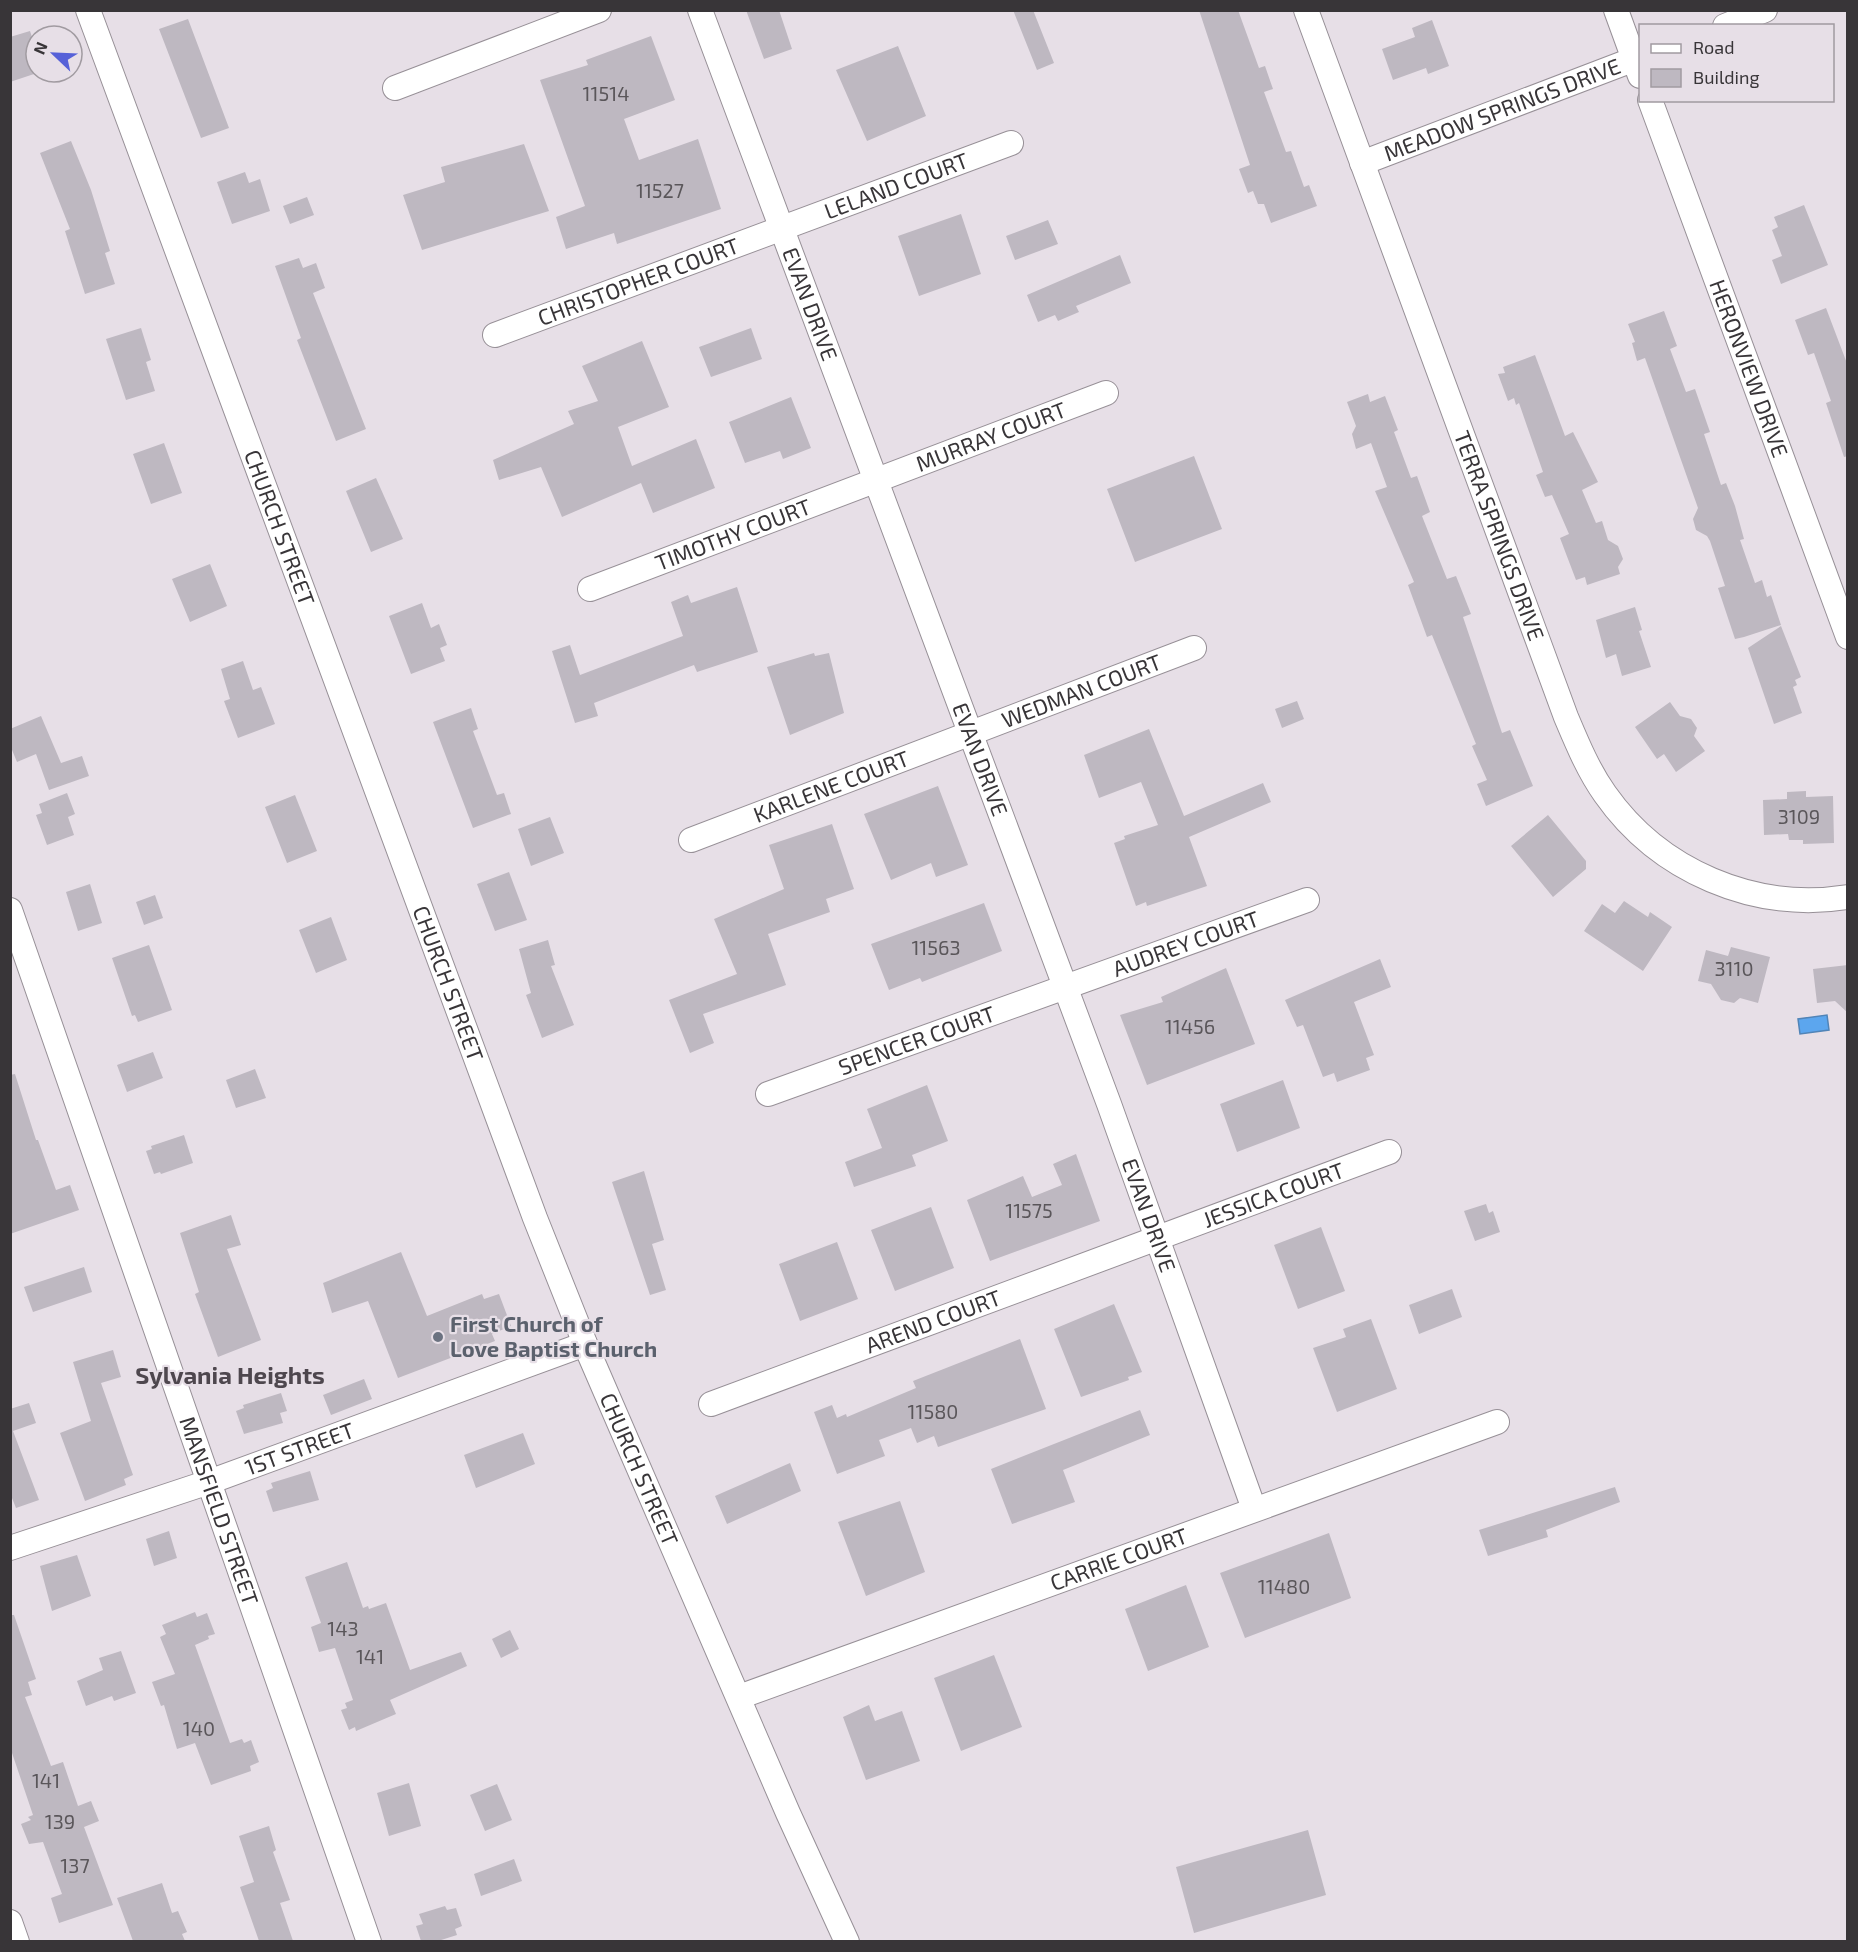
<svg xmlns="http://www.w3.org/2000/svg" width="1858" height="1952" font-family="'Exo 2',sans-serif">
  <rect width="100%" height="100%" fill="#e7dfe7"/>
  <path fill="#5ca6ee" stroke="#5184b7" stroke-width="1.5" d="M1827,1015l2,15 -29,4 -2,-15z"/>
  <path fill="#beb8c1" d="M746,10h33l13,39 -28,10z
    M1013,10h20l21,53 -17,7z
    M1199,10h39l21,58 6,-2 8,23 -9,3 22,60 5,-1 13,36 5,-2 8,21 -46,17 -7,-19h-6l-5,-13 -5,2 -9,-24 11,-4z
    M188,19l41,109 -28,10 -42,-109z
    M1432,20l17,46 -21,8 -2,-6 -33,12 -11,-31 33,-12 -3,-9z
    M30,31l6,18v23h4l-30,10v-45z
    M651,36l24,64 -51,19 15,41 59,-21 23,70 -104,35 -3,-11 -48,16 -10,-32 29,-11 -45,-126 48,-15 -2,-5z
    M898,46l28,70 -59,25 -31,-71z
    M71,141l20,49 19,61 -5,2 10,31 -30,10 -20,-63 5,-2 -30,-76z
    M524,144l25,67 -127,39 -19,-55 42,-13 -4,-15z
    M245,172l4,11 11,-4 10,32 -38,13 -15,-42z
    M307,197l7,18 -24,9 -7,-18z
    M1804,205l24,60 -47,19 -9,-24 10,-4 -10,-26 6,-3 -4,-10z
    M961,214l20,60 -62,22 -21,-60z
    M1048,220l10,24 -43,16 -9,-24z
    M1120,255l11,28 -55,23 3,6 -21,9 -3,-6 -17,7 -11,-27z
    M299,258l4,10 13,-5 9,25 -12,5 53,136 -30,12 -39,-101 4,-2 -26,-72z
    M1826,308l22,58v90l-4,1 -18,-54 5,-2 -17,-48 -6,2 -13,-35z
    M1664,311l13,35 -7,3 16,43 9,-3 15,43 -6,2 17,51 5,-2 9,23 9,33 -4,1 15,43 7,-3 5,17 4,-2 10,30 -37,12 -9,2 -17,-51 7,-2 -15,-45 -3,-5 -11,-6 -3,-11 5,-11 -53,-150 -8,3 -5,-18 3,-1 -7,-18z
    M141,328l10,32 -5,2 9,29 -29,9 -20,-61z
    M751,328l11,31 -51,18 -12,-30z
    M642,341l27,66 -51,20 14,39 64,-27 19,49 -62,25 -12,-30 -79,34 -21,-50 -42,13 -6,-20 81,-36 -6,-13 30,-10 -16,-35z
    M1535,355l30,81 8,-4 25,50 -16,8 14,33 6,-2 6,19 10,6 5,13 -5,8 2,7 -33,11 -2,-8 -9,3 -16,-42 9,-4 -17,-39 -7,2 -9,-22 7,-3 -24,-69 -3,2 -2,-7 -6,3 -10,-27 7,-1 -2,-6z
    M1368,394l2,8 15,-6 13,34 -4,2 17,46 6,-2 13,36 -8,4 17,43 8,20 9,-3 15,38 -8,3 39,116 8,-3 23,56 -47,20 -9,-22 10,-4 -15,-34 4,-2 -44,-109 -5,2 -19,-52 6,-3 -39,-91 12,-4 -16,-44 -15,6 -4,-15 4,-8 -9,-24z
    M791,397l20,51 -28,11 -3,-8 -35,12 -16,-41z
    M164,443l18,50 -31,11 -18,-50z
    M1194,456l28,73 -87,33 -28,-73z
    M376,478l27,61 -32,13 -25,-61z
    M210,564l17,42 -37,16 -18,-43z
    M737,587l21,65 -61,20 -3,-7 -100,38 4,13 -23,7 -23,-72 18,-6 10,30 103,-39 -12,-34 17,-7 3,8z
    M422,603l9,25 8,-4 8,21 -7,3 5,13 -34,13 -22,-58z
    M1635,607l7,23 -3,1 12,36 -29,9 -6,-22 -10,4 -10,-38z
    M1781,626l20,51 -6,3 2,5 -4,2 9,26 -28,11 -26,-76z
    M814,653l1,3 14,-3 15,60 -54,22 -23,-68z
    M243,661l10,29 8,-3 14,37 -37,14 -14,-37 6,-2 -9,-30z
    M1297,701l7,18 -22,9 -7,-19z
    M1670,702l10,14 11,3 6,9 -3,8 11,15 -29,21 -12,-18 -7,5 -22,-32z
    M471,708l7,21 -5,2 24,64 7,-2 7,21 -38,14 -40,-106z
    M41,716l20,47 21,-7 7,20 -40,14 -13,-36 -19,8 -7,-17v-16z
    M1149,729l35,87 79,-33 8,19 -82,35 18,49 -60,20 -1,-4 -10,4 -22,-63 11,-4 -1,-3 34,-11 -17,-43 -42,16 -15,-43z
    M938,786l30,79 -32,12 -5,-14 -40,17 -27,-66z
    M1806,791v6l27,-1 1,47 -31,1v-4h-14l-1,-6 -24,1 -1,-35 24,-1v-7z
    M67,793l8,21 -7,3 6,18 -27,10 -11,-30 6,-2 -3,-9z
    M295,795l22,56 -30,12 -22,-56z
    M1548,815l38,46v8l-33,28 -42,-51z
    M550,817l14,36 -33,13 -13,-37z
    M832,824l22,65 -28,10 4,13 -62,22 18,51 -83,29 11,29 -24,10 -21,-53 68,-26 -23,-55 70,-30 -15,-44z
    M509,872l18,48 -32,11 -18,-47z
    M90,884l12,39 -24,8 -12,-39z
    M155,895l8,23 -19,7 -8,-23z
    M1624,901l24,16 2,-5 22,15 -29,44 -59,-40 18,-27 13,9z
    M984,903l18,48 -80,31 -2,-4 -31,12 -18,-46z
    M331,917l16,43 -31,13 -17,-43z
    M548,940l7,25 -4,1 23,59 -32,13 -16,-43 5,-2 -12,-44z
    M149,945l23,65 -34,12 -3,-7 -3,1 -20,-58z
    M1731,947l39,10 -12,46 -18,-5 -6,5 -13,-3 -10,-16 -13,-3 8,-31 22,6z
    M1380,959l11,28 -37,15 20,53 -8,3 4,12 -33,12 -3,-9 -11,4 -20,-52 -6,2 -12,-27z
    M1848,965v48l-13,-12 -18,2 -4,-34z
    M1226,968l29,76 -108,41 -27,-70 43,-13 -2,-5z
    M153,1052l10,26 -36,14 -10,-27z
    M255,1069l11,29 -30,10 -10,-28z
    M15,1074l21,66h2l18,50 14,-5 9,25 -69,24v-159z
    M1283,1080l17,48 -63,24 -17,-48z
    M927,1085l21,56 -36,14 4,11 -62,21 -9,-25 37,-14 -15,-39z
    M184,1135l9,28 -32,11 -1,-2 -6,2 -8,-23 6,-2 -1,-3z
    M1076,1154l24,67 -110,40 -23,-61 56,-24 9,21 30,-12 -9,-21z
    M644,1171l20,69 -12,4 14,46 -16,5 -38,-113z
    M1486,1204l3,9 4,-2 7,21 -25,9 -11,-30z
    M931,1207l23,61 -59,23 -24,-61z
    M231,1215l10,30 -14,4 34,91 -43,17 -23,-63 4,-2 -19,-59z
    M1321,1227l24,64 -47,18 -24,-64z
    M837,1242l21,57 -58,22 -21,-57z
    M401,1252l26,64 55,-22 2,5 15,-5 12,32 -19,8 3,7 -97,37 -30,-77 -36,12 -9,-30z
    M84,1267l8,25 -59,20 -9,-25z
    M1452,1289l10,28 -43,17 -10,-29z
    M1114,1304l28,68 -14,5 1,3 -48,17 -27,-68z
    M1371,1319l26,70 -60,23 -24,-64 33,-11 -3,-8z
    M1020,1339l26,70 -108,38 -4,-11 -17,7 -6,-15 -32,12 6,16 -48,18 -23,-62 18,-7 5,13 9,-4 1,3 69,-29 -3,-7z
    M113,1350l8,27 -20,6 32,92 -9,4 2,6 -41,16 -25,-68 31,-12 -18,-59z
    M364,1379l8,20 -41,16 -8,-20z
    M281,1393l6,18 -7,2 3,10 -39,11 -8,-23 8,-3 -1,-3z
    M29,1403l7,20 -23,8 26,69 -23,8 -6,-15v-84z
    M1140,1410l10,25 -87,35 12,32 -63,22 -21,-55z
    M523,1433l12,31 -59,24 -12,-33z
    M790,1463l11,28 -74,33 -12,-28z
    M310,1471l9,29 -46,12 -7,-21 7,-3 -2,-5z
    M1615,1487l5,15 -74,28 2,7 -60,19 -9,-26z
    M900,1501l25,71 -59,24 -28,-74z
    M169,1531l8,27 -23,8 -8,-27z
    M1329,1533l22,65 -106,40 -25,-65z
    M77,1555l14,41 -39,15 -12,-45z
    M347,1562l16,46 5,-2 1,3 17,-6 24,67 51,-18 6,14 -77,34 6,14 -40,17 -1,-4 -6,3 -8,-20 6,-2 -2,-5 8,-3 -18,-52 -16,4 -8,-25 10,-4 -16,-46z
    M1186,1585l23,62 -61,24 -23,-62z
    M195,1612l2,5 10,-4 8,21 -7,2 1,3 -14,6 35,98 12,-4 2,4 7,-3 8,22 -9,4 1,5 -40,14 -16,-42 -18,6 -13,-44 -3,1 -9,-24 23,-8 -15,-37 6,-3 -4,-9z
    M10,1615h4l22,64 -8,3 4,13 -7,2 26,69 12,-4 15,44 13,-5 8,20 -15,6 29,78 -54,18 -8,-25 11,-4 -19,-52 -14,2 -8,-20 10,-4 -3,-3 5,-2 -23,-68z
    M510,1630l9,19 -18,9 -9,-19z
    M121,1651l15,42 -22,8 -2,-5 -26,10 -9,-25 26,-11 -4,-12z
    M994,1655l28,72 -61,24 -27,-73z
    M869,1705l6,16 27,-10 18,50 -54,19 -23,-63z
    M409,1783l12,43 -32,10 -12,-43z
    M497,1784l15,36 -27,11 -15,-36z
    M269,1826l7,24 -3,2 17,48 -10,3 13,38h-34l-19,-54 14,-5 -15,-46z
    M1308,1830l18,65 -132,38 -18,-66z
    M514,1859l8,22 -41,15 -7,-22z
    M162,1883l10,30 6,-2 9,21 -5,2 3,7h-52l-16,-43z
    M445,1906l2,4 9,-2 6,18 -7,3 2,6 -19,6h-17l-5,-15 7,-2 -4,-10z"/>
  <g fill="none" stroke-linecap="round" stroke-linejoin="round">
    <defs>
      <g id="street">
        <path id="s1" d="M88,10l447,1208 53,133 200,462 59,129"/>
        <path id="s2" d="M700,10l409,1094 145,405"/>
        <path id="s3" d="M1306,10l260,707c11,26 22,53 39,77 54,77 149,118 243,103"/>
        <path d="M1616,10l24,66"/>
        <path d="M1725,26l40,-16"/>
        <path d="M395,88l204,-78"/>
        <path id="s4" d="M1650,100l198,537"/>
        <path id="s5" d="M1362,163l278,-106"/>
        <path id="s6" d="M495,335l516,-192"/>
        <path id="s7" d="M590,589l516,-196"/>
        <path id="s8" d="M691,840l503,-192"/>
        <path id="s9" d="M10,910l359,1032"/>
        <path id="s10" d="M768,1094l539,-194"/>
        <path id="s11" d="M711,1404l678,-252"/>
        <path id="s12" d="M10,1548l199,-66 376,-138"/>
        <path id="s13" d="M739,1697l758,-275"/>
        <path d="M10,1922l7,20"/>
      </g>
    </defs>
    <use href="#street" stroke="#979097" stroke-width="26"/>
    <use href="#street" stroke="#fff" stroke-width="24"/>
  </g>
  <circle fill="#6b7280" stroke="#e7dfe7" stroke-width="2" cx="438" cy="1337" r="6"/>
  <g text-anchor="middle" stroke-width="4.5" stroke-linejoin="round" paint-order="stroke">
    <g font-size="20" fill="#5a565a">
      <text x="606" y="101">11514</text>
      <text x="660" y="198">11527</text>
      <text x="1799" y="824">3109</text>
      <text x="936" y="955">11563</text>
      <text x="1734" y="976">3110</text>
      <text x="1190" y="1034">11456</text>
      <text x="1029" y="1218">11575</text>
      <text x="933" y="1419">11580</text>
      <text x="1284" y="1594">11480</text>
      <text x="343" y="1636">143</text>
      <text x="370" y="1664">141</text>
      <text x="199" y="1736">140</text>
      <text x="46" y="1788">141</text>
      <text x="60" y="1829">139</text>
      <text x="75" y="1873">137</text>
    </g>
    <g font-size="22" fill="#383538" stroke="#e7dfe7">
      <text dy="8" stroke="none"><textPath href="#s5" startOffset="150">MEADOW SPRINGS DRIVE</textPath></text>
      <text dy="8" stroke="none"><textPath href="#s6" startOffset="428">LELAND COURT</textPath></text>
      <text dy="8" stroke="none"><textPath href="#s6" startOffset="153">CHRISTOPHER COURT</textPath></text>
      <text dy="8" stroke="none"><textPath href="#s2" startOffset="314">EVAN DRIVE</textPath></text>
      <text dy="8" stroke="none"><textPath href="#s4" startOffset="286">HERONVIEW DRIVE</textPath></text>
      <text dy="8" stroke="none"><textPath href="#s7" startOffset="429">MURRAY COURT</textPath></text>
      <text dy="8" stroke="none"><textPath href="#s1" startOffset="552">CHURCH STREET</textPath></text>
      <text dy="8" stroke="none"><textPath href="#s7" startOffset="153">TIMOTHY COURT</textPath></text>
      <text dy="8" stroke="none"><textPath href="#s3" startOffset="560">TERRA SPRINGS DRIVE</textPath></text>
      <text dy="8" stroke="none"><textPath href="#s8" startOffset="418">WEDMAN COURT</textPath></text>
      <text dy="8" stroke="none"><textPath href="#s2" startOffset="800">EVAN DRIVE</textPath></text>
      <text dy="8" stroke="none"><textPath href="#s8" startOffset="150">KARLENE COURT</textPath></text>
      <text dy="8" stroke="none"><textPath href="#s10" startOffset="444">AUDREY COURT</textPath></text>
      <text dy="8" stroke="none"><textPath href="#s1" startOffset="1038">CHURCH STREET</textPath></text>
      <text dy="8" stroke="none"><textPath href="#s10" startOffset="158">SPENCER COURT</textPath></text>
      <text dy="8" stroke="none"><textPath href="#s11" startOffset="600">JESSICA COURT</textPath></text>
      <text dy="8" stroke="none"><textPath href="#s2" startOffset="1286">EVAN DRIVE</textPath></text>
      <text dy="8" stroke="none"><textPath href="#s11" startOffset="237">AREND COURT</textPath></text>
      <text dy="8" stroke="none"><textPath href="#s12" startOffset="306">1ST STREET</textPath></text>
      <text dy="8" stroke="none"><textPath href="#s1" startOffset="1560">CHURCH STREET</textPath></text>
      <text dy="8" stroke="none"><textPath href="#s9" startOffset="636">MANSFIELD STREET</textPath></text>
      <text dy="8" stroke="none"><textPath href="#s13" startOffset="404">CARRIE COURT</textPath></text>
    </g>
    <g font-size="22" font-weight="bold" fill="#5b616d" stroke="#e7dfe7" text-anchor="start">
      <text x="450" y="1332">First Church of<tspan x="450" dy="25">Love Baptist Church</tspan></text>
    </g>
    <g font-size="24" font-weight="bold" fill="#4e474e" stroke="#e7dfe7">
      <text x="230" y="1384">Sylvania Heights</text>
    </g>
  </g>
  <rect width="1858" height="1952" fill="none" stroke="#383538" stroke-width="24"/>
  <rect x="1639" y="24" width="195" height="78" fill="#e7dfe7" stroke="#a19ba1" stroke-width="1.5"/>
  <rect x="1651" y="44" width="30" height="9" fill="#ffffff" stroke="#a19ba1" stroke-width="1.5"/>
  <text x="1693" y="54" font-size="18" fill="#383538">Road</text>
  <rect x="1651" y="69" width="30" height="18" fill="#beb8c1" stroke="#a19ba1" stroke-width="1.5"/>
  <text x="1693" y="84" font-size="18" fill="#383538">Building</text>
  <g transform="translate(54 54) rotate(293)"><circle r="28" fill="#e7dfe7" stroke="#a19ba1" stroke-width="1.5"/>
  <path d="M0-4.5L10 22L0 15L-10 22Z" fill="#5661d8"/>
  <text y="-9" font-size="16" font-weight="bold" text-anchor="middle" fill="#383538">N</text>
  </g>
</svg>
